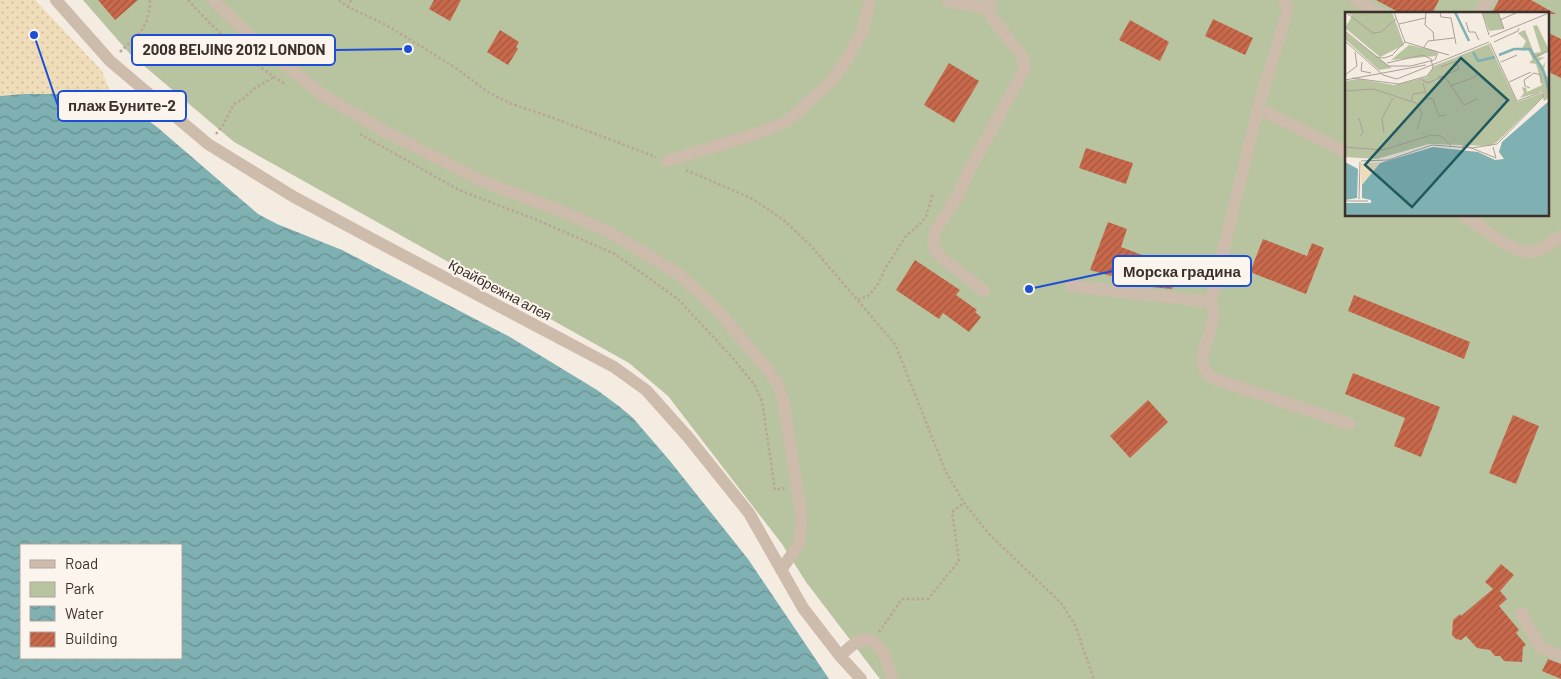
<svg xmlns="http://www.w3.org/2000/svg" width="1561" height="679" font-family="Barlow,sans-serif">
  <defs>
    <pattern id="sand-dots" width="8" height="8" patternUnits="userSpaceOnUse" patternTransform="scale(1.25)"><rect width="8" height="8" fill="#efdcb8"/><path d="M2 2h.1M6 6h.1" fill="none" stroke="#cebd9e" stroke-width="1.8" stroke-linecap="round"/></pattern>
    <pattern id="water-waves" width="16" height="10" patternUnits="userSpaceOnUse" patternTransform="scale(1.25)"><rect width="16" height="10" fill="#7fb0b2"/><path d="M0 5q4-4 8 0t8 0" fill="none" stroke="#699091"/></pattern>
    <pattern id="building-hatch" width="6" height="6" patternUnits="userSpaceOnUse" patternTransform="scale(1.25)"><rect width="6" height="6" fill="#c8694b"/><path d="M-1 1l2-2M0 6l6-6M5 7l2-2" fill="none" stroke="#a4573f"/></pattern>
  </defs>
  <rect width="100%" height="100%" fill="#f4ebe1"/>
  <path fill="#b8c4a0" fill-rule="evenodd" d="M83,0h1478v679h-681l-74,-97 -24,-38 -114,-148 -39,-33 -395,-221 -104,-88zM1346,14h201v201h-201z"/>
  <path fill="url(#sand-dots)" d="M0,0h35l67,71 11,29c-38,-4 -75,-7 -113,-4z"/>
  <path fill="url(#water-waves)" fill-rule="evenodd" d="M24,94h33l56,6 18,8 26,19 101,87 19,10 65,26 168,87 87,53 23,17 13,11 37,43 78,98 81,120h-829v-583zM21,545h160v113h-160z"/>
  <path fill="url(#building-hatch)" d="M98,0h40l-23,20z
    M434,0h27l-11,21 -21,-12z
    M1376,0h63l-7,14h-30z
    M1499,0h32l25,14h-65z
    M1213,19l40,19 -8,17 -40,-19z
    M1130,20l39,22 -9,19 -41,-21z
    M500,30l19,12 -3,5 2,2 -10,16 -21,-13z
    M1547,32l14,7v39l-14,-7z
    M949,63l30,18 -25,42 -30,-18z
    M1086,148l47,15 -7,21 -47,-16z
    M1108,222l19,7 -6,18 58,22 -7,20 -21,-2 -39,-13 -1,2 -21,-6z
    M1263,239l44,17 5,-13 12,5 -18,46 -56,-22z
    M915,260l45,30 -4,5 21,15 -2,2 6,5 -12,15 -26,-19 -4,6 -43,-29z
    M1354,295l116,47 -6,17 -116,-48z
    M1353,373l87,34 -19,50 -27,-11 11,-28 -60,-24z
    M1148,400l20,22 -38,36 -20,-22z
    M1513,415l26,11 -23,58 -27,-11z
    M1501,564l13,11 -14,16 7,8 -8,7 20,24 -3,3 10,12 -3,2 -1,15 -18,-1 -4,-5h-5l-5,-6 -13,-2 -11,-12 -5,4 -5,-1 -4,-4 1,-15 7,-6 1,2 32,-27 -8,-7z
    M1548,659l13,5v15l-19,-8z"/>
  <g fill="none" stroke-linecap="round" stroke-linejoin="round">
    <path stroke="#b9a596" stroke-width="2.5" stroke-dasharray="2.5 2.5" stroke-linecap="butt" d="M188,0c28,31 61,61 97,84
      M339,0l9,7 38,18 70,43 32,24 21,11 39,13 108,41
      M348,7l3,-7
      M120,52c19,-18 29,-24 30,-52
      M216,134l7,-9 11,-21 9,-5 12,-11 19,-11
      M360,134l99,56 73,28 83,36 63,45 52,56 24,29 8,17 13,89 10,-2
      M686,170l67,29 33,23 26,25 83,97 50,126 19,33 25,31 72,69 14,22 19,54
      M858,300l10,-4 9,-10 8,-17 21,-33 16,-14 4,-6 7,-23
      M879,632l23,-33h26l31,-38 -7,-49 12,-9"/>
    <path stroke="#cdbbac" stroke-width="12" d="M56,0l54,61 98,83 86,53 82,44 238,126 32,23 42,47 61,76 54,95 37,48 21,23
      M213,0l34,33 74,61 65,38 96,49 84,32 45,20 68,41 40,38 53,63 5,8 6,16 19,120 -3,25 -18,26
      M1284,0l3,6 -1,10 -28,92 -47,194c1,5 3,11 2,16 -2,22 -22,42 -1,60l138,46
      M1356,0l26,14
      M948,1l39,7 5,-8
      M1480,14l8,-14
      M1258,108l88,44
      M667,161l89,-27 30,-12 44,-39 17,-24 16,-30 7,-29
      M1464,215c17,12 48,39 69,37 10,-1 20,-11 28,-16
      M1071,286l140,16
      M984,291l-42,-33 -7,-8 -2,-10 2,-9 22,-34 14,-30 53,-97 -1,-13 -29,-37 -7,-12
      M1521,613l19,34 21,9
      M840,656c6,-5 12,-12 19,-15 22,-8 29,23 33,38"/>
  </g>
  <g text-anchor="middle" stroke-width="4" stroke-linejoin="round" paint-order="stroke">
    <g font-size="14" fill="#3b302b" stroke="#fbf5ee">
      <text transform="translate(500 290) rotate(28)" y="5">Крайбрежна алея</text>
    </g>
  </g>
  <g transform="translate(1345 12)">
    <rect width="204" height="204" fill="#f4ebe1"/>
    <path d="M2,0h45l12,33 -24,12 -35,-29 7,-12zM137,0h16l6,17 -15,2zM0,20l47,36 -13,2 -34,-31zM144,32l28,58 22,-8 5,2 -47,46 -7,4 -61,-2 -52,15 -32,-2v-76l13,-2 36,6 33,-8 7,-11zM64,33l28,6 -1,5 -45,4z" fill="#b8c4a0"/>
    <path d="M192,13l12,25 -12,8 8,-1 -6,4 4,5 2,-4 -1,10 5,7v19l-5,3 -3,-9 -21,6 4,-5 -2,-6 4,1 1,4 15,-7 -6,-21 -7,-1 4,-4 -5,-9 -7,1 5,-10 -8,-8 7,-3 9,23 7,-1 -8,-26z" fill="#b8c4a0"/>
    <path d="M16,151h18l-17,22 -1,-2z" fill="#efdcb8"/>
    <path d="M204,89v115h-204v-13h26v-3l-9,-2v-13l18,-22 53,-16 45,5 17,8 9,-1 -5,-7 3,-10zM0,150l13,7 -1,29 -12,2z" fill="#7fb0b2"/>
    <path fill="none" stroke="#7fb0b2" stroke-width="2.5" d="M110,0l14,29M128,40l5,9 17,-4M154,43l15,-6h16l14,23 5,20"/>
    <path fill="none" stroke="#aaa098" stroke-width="1" d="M0,0l28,21 8,-1 16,-14M49,0l11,30M81,0l-1,13 8,7 1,8M95,0l1,5 10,1 5,26M137,0l7,23M153,0l6,17M155,8l18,-8M121,10l3,10h6l4,8M54,12l26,-6M0,19l43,35h23l23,-6M145,25l59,-24M0,29l38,34 14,4 92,-37M60,30l33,10M149,30l24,-11 1,-3M79,35l4,-6 26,-3M48,42l12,-12M31,45l8,1 9,-3M187,46l17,-7M90,48l3,-8 11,3M17,50l-1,9 10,2M156,50l16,-7M96,55l15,-6M0,63l12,-9 -2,-14M93,64l8,2 18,27 13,-6M7,66l47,6 28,-8 6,-8 -2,-9 -8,-4 -36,8M75,67l8,4 31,-14 -3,-8M0,68l81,-15M164,70l22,-10M78,71l4,15 -3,2M105,74l25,-9 3,-6M185,76l-5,-2 -1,-6 10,-7 7,2v8M0,79l28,-2 43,14 6,10 -5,16M82,86l6,1 6,17 7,-1M66,90l2,-8 12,-2M14,106l4,15 -3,3M39,121l-2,-15 11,-20M0,135l38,3 48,-15 10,1 11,11M117,136l2,-3 32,13 -3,-11M16,149l27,-1 44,-15 40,3 25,-4 47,-48 -5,-3 -22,8 -27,-58M14,187l1,-37M0,189h23"/>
    <path fill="#1f5a5e" fill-opacity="0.15" stroke="#1f5a5e" stroke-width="2.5" d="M116,46l47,42 -96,107 -47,-42z"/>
    <rect width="204" height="204" fill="none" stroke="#3b302b" stroke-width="2.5"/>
  </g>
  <path fill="none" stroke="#1d4ed8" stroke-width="2" d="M408 49L335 50M34 35L58 106M1029 289L1113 271"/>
  <g fill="#1d4ed8" stroke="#fbf5ee" stroke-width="2">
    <circle cx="408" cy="49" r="5"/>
    <circle cx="34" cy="35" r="5"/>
    <circle cx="1029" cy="289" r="5"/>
  </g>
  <g fill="#fbf5ee" stroke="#1d4ed8" stroke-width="2">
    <rect x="132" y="35" width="203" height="30" rx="5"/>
    <rect x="58" y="91" width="128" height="30" rx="5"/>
    <rect x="1113" y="256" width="138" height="30" rx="5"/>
  </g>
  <g font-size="15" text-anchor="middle" font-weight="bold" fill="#3b302b">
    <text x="234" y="55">2008 BEIJING 2012 LONDON</text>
    <text x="122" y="111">плаж Буните-2</text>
    <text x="1182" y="277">Морска градина</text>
  </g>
  <rect x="20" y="544" width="162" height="115" fill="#fbf5ee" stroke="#aea6a0"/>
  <rect x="30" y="560" width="25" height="8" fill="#cdbbac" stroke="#aea6a0"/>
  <text x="65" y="569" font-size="15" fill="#3b302b">Road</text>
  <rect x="30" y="582" width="25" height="15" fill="#b8c4a0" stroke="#aea6a0"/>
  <text x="65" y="594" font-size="15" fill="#3b302b">Park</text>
  <rect x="30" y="606" width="25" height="15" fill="url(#water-waves)" stroke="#aea6a0"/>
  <text x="65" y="619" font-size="15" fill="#3b302b">Water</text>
  <rect x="30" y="632" width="25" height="15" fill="url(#building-hatch)" stroke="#aea6a0"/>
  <text x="65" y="644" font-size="15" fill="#3b302b">Building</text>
</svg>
